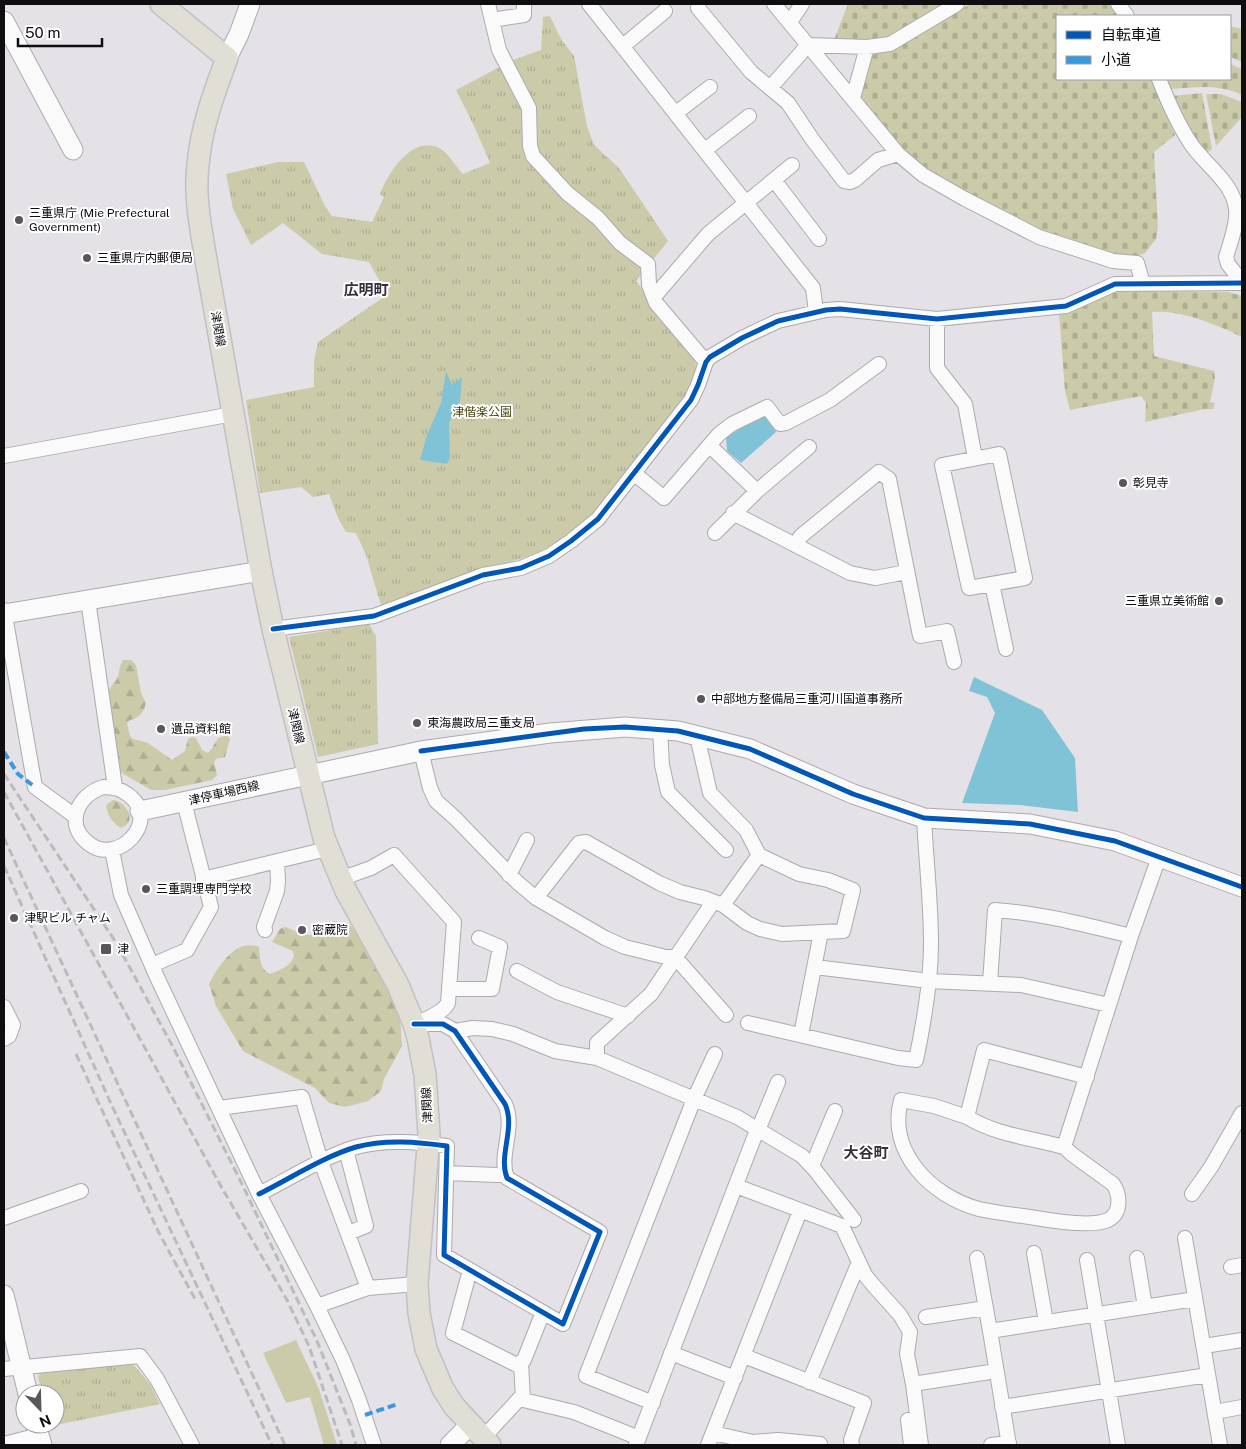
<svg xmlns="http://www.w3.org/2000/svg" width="1246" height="1449" font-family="'Public Sans','Noto Sans JP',sans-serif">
  <defs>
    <pattern id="forest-firs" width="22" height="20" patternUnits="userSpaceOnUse" patternTransform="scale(1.25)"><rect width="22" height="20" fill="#cbcbaa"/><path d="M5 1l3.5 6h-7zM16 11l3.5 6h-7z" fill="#adad91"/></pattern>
    <pattern id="cemetery-stones" width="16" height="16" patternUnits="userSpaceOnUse" patternTransform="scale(1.25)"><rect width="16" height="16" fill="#cbcbaa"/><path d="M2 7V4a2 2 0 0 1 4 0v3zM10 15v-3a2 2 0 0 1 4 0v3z" fill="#adad91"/></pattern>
    <pattern id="park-tufts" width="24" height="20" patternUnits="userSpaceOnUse" patternTransform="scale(1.25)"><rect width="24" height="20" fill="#cbcbaa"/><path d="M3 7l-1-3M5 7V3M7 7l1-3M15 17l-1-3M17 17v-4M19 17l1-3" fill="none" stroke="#adad91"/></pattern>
  </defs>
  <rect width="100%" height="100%" fill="#e4e1e7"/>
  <path fill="#cbcbaa" d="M296,1340l23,49 18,56h-13l-14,-48 -24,6 -23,-50z"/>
  <path fill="url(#forest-firs)" d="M123,660h8l5,5 5,28 5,10c-3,11 -6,14 -18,18l-1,2 3,13 3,3 15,4 24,17 13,-9 3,-12 4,-2 4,1 6,12 6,3 4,-5 6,-10 9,-3 3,4 -5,18 -9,2 -2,3 3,13 -5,5 -47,10h-14l-31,-18 -12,-78c1,-8 8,-11 10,-18 2,-7 1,-9 5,-16z
    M113,800c14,2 25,22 8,28 -8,-4 -14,-14 -15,-23z
    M333,921l15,2 27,32 25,62 2,29 -18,33 -3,12 -13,10 -23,6 -16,-4 -14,-15 -72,-37 -27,-45 -7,-22c10,-18 26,-46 50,-37 1,11 0,21 11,27 10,-4 27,-10 23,-23l-21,-9 8,-13 5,-2c23,9 30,14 48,-6z"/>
  <path fill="url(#cemetery-stones)" d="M848,4h95l-57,34 -13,2h-39z
    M970,4h141l8,12h-62v63h94l24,56 -21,17 4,75 -2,12 -11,14 -17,6 -90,-26 -106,-58 -33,-26 -36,-46 -4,-13 11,-35 22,-4 16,-9z
    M1230,26l12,3v33l-12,-5z
    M1230,64l12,5v26c-24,-11 -44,-8 -70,-6l-2,-1 -5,-9h65z
    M1202,93l10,56 -6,5 -17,-21 -17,-35 1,-2z
    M1206,94h15l21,8v15l-26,29z
    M1124,291l104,1 14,4v41c-27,-13 -60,-27 -90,-25l2,44 60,15 1,7 -5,24 5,1 -2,6h-8l-60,13 1,-19 -5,-7 -71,14 -5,-19 -6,-78c23,-2 42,-20 65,-22z"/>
  <path fill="url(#park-tufts)" d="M550,16l11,23 13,17 13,70 7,19 25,23 49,73 -32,40 59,77c3,16 -5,30 -14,43l-88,114c-28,26 -60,44 -99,50l-113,40 -15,-50 -10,-22 -10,-1 -8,-14 -9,-24 -16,3 -12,-10 -41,6 -14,-93 68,-13v-26l4,-19 66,-45 -4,-15 -11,-20 -47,-8 -39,-31 -32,22 -18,-36 -7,-35 52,-12h26l21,44 7,10 40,6 12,-25 -4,-3c8,-21 32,-59 59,-46 8,3 18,20 24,26l27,-11 -15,-35 -19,-38 57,-30 28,-10 2,-33z
    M369,624l7,12 2,108 -60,13 -29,-120z
    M133,1364l17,20 10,20 -109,22v-2h4v-30h-12l-5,-18 4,-4z"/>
  <path fill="#80c3d6" d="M446,371l6,14 10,-8 -2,24 -11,22 1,35 -3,6 -27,-4 7,-25 14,-32z
    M764,415l3,1 9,16 -35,31 -14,-12 -1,-14z
    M974,677l68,33 33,48 3,54 -58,-7 -58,-2 33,-90 -8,-16 -18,-6z"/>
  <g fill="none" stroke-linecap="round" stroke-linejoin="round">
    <defs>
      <path id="street" d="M488,4l11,46 30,58 1,38 3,10 34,37 31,25 22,25 28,21 1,21 7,18 50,59
        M589,4l224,284 3,24
        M774,4l124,150 25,21 42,24 74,38 74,24 24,2 6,21
        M1118,4l9,12
        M698,8l53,64 37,31 24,36 32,42 6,1 5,-2 23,-20 20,-6
        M492,20l32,-5v-11
        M790,22l12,-18
        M623,46l42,-35
        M1159,79c9,23 18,44 32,65 14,21 42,38 45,65 2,13 -6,35 -10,48l2,7 14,18
        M770,88l38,-43 59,2 23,-3 67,-40
        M853,98l14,-51
        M676,113l34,-26
        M705,150l44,-34
        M774,180l45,59
        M654,297l54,-63 84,-69
        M937,319v49l28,36 10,54
        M710,446l47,45
        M999,454l26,124 -56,10 -27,-123z
        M4,456l229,-42
        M635,474l29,24 55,-64 13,-10 35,-17 13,17 6,-1 44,-23 49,-36
        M733,513l117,60 25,5 32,-6
        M715,533l42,-42 52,-44
        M795,545l6,-9 78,-64 10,7 31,157 27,-5 7,31
        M992,584l14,65
        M88,600l27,187
        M4,610l31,177 41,30
        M273,629l101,-13 109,-41 38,-7 28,-12 22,-15 27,-22 93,-119 7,-15 8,-23 4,-5 32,-19 36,-17 48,-11 14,-1 97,10 129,-13 49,-22 127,-1
        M660,729l2,36 6,27 58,58
        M697,736l13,57 36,37 13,25 -36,50
        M421,751l9,37 6,13 19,17 62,64 19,16 69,40 20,9 41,10h9l51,58
        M103,787c12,0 18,2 28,10 29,25 -14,70 -43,46 -24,-19 -10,-48 15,-56z
        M112,850l9,45 35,80 103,219 58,112 26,54 16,40 15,45
        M509,875l18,-35
        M203,879l124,-30
        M340,879l31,-11 23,-13 60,67 -6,81c-5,10 -19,14 -28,19
        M536,898l43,-55 7,-1 73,41 21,9 24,6 19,7 24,18 13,6 22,5 61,-3 10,-41 -25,-10 -29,-6 -40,-19
        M265,930l-1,-3 13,-36 1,-10 -1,-20
        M152,965l35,-15 24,-43 -27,-105
        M815,967l114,14 92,4 88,20
        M517,971l40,21 71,24
        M990,983l5,-73c46,3 91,15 136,26
        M450,989h42l8,-42 -21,-9
        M4,1007l9,18 -4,11 -5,3
        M748,1023l150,35 18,2c8,-38 15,-77 15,-117 0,-41 -5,-84 -7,-125
        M455,1031l18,-3 19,1 21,5 42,17 42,7 140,59 65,39 13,14 39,50
        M801,1035l20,-103
        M597,1058v-15l54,-49 62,-92
        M219,1108l83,-11 19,65 47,126
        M967,1117l-33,-11 -33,-6c-14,52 30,96 78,109 18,4 38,6 57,9 17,3 56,9 72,2 14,-7 12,-26 5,-36l-40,-29 -9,-8c-32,-9 -68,-12 -97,-30l17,-67 103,27
        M758,1130l20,-48
        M1064,1147l67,-211 28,-79
        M346,1150l20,76 -18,7
        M812,1166l23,-55
        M446,1173l51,2 8,-1
        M736,1186l106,40 23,49 9,11 26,29 10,17 -3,22 6,30 8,61
        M259,1194c30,-15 66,-38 97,-47 29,-8 62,-5 91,-1l-3,109 119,69 37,-92 -93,-54c-9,-23 9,-50 -2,-74l-50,-73 -12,-7h-29
        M1192,1194l19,-27 31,-54
        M4,1218l77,-27
        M1185,1238l35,207
        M1034,1253l12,69
        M977,1258l13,73
        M1137,1258l8,49
        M1087,1260l31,185
        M1231,1267l11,-2
        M470,1270l-17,63 64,32 7,-5 19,-48
        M317,1306l51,-18 49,-4
        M926,1317l60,-9
        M1204,1346l38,-6
        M671,1353l64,25
        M744,1356l120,47 -13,37 1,5
        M521,1362l2,38
        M4,1369l136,-13 17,23 35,66
        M809,1382l50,-120
        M913,1384l83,-13
        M653,1403l-67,-27 108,-277 21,-45
        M1002,1407l206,-32
        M1215,1412l27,-5
        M908,1420l3,25
        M713,1433l40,9 25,-2 42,4
        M483,1438l36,-39 55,13 65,26
        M4,1444l35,-9
        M636,1445l121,-315
        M708,1445l92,-234
        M991,1445l18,-2
        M1009,1445l-19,-114 205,-32"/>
      <path id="secondary" d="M4,21l69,129
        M227,58l12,-24 11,-30
        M4,614l257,-43
        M140,811l281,-60 129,-18 75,-6 53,4 72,18 103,45 71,24 106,6 85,17 127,46
        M4,1295l24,99
        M36,1424l6,21
        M450,1445l20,-20"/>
      <path id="primary" d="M161,4l66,54c-13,35 -26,70 -29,107 -4,32 3,64 8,95l55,311 12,58 51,209 22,53 52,94 16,39 4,14 7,36 4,60 -12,150 2,29 7,36 17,40 11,17 36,39"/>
    </defs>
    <use href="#street" stroke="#acaaae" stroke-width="16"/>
    <use href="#secondary" stroke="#acaaae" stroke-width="21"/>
    <use href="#primary" stroke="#c1c0c2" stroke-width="24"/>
    <use href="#street" stroke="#fbfafb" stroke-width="14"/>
    <use href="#secondary" stroke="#fbfafb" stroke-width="19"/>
    <use href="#primary" stroke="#e1ded5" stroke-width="21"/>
    <path stroke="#bbbbbc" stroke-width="3" stroke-dasharray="8 4" stroke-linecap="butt" d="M4,774l113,170 56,103 67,133 77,161 33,83 6,21
      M4,792l218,396 65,112 22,46 33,99
      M4,838l281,607
      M4,866l109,242 159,337
      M76,1054l83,179 36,66"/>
    <path stroke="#3a99de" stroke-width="4" stroke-dasharray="8 4" stroke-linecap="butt" d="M4,752l14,22 17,13
      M365,1415l33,-11"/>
    <defs>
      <path id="cycleway" d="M273,629l101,-13 109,-41 38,-7 28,-12 22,-15 27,-22 93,-119 7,-15 8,-23 4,-5 32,-19 36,-17 48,-11 14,-1 97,10 129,-13 49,-22 127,-1
        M421,751l163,-22 41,-2 53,4 72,18 103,45 71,24 106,6 85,17 127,46
        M259,1194c30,-15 66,-38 97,-47 29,-8 62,-5 91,-1l-3,109 119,69 37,-92 -93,-54c-9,-23 9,-50 -2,-74l-50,-73 -12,-7h-29"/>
    </defs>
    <use href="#cycleway" stroke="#fff" stroke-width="8"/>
    <use href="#cycleway" stroke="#0057b8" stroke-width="5"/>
  </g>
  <g fill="#5a575b" stroke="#fff" stroke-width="2">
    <circle cx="19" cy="220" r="5"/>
    <circle cx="87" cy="258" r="5"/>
    <circle cx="1123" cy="483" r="5"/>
    <circle cx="1219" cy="601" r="5"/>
    <circle cx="701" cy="699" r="5"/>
    <circle cx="417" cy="723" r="5"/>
    <circle cx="161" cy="729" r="5"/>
    <circle cx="146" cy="889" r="5"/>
    <circle cx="14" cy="918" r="5"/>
    <circle cx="302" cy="930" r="5"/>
    <rect x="100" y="943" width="12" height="12" rx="2.5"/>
  </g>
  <g text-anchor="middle" stroke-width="4" stroke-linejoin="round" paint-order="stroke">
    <g font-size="12" fill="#0f0d10" stroke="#fff" text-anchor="start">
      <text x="29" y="217">三重県庁 (Mie Prefectural<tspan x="29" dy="14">Government)</tspan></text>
      <text x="97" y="262">三重県庁内郵便局</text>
      <text x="1133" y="487">彰見寺</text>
      <text x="1209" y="605" text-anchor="end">三重県立美術館</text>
      <text x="711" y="703">中部地方整備局三重河川国道事務所</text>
      <text x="427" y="727">東海農政局三重支局</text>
      <text x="171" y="733">遺品資料館</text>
      <text x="156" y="893">三重調理専門学校</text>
      <text x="24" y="922">津駅ビル チャム</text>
      <text x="312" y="934">密蔵院</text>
      <text x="117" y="953">津</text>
    </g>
    <g font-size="12" fill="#0f0d10" stroke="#fff">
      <text transform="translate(218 329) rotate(80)" y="4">津関線</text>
      <text transform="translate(296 726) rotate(77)" y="4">津関線</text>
      <text transform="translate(224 793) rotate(-13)" y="4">津停車場西線</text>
      <text transform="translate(427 1105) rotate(-93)" y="4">津関線</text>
    </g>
    <g font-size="12" fill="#494a11" stroke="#fff">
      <text x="482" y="416">津偕楽公園</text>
    </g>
    <g font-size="15" font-weight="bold" fill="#353138" stroke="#fff">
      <text x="366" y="295">広明町</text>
      <text x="866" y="1158">大谷町</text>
    </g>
  </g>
  <rect width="1246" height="1449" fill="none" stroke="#0f0d10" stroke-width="10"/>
  <rect x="1056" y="15" width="175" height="65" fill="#ffffff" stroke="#9f9e9f"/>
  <rect x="1066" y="31" width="25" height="8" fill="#0057b8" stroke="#9f9e9f"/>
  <text x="1101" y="40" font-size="15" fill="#0f0d10">自転車道</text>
  <rect x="1066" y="56" width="25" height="8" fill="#3a99de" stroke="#9f9e9f"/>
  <text x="1101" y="65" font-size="15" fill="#0f0d10">小道</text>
  <g transform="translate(40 1409) rotate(157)"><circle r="24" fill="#ffffff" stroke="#9f9e9f"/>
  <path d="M0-4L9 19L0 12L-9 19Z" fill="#5a575b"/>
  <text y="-8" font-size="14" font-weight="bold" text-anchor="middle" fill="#0f0d10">N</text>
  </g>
  <path d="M18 38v8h84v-8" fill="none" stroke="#0f0d10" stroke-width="2.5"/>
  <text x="25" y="38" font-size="15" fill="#0f0d10" stroke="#ffffff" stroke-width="4" paint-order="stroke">50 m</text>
</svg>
